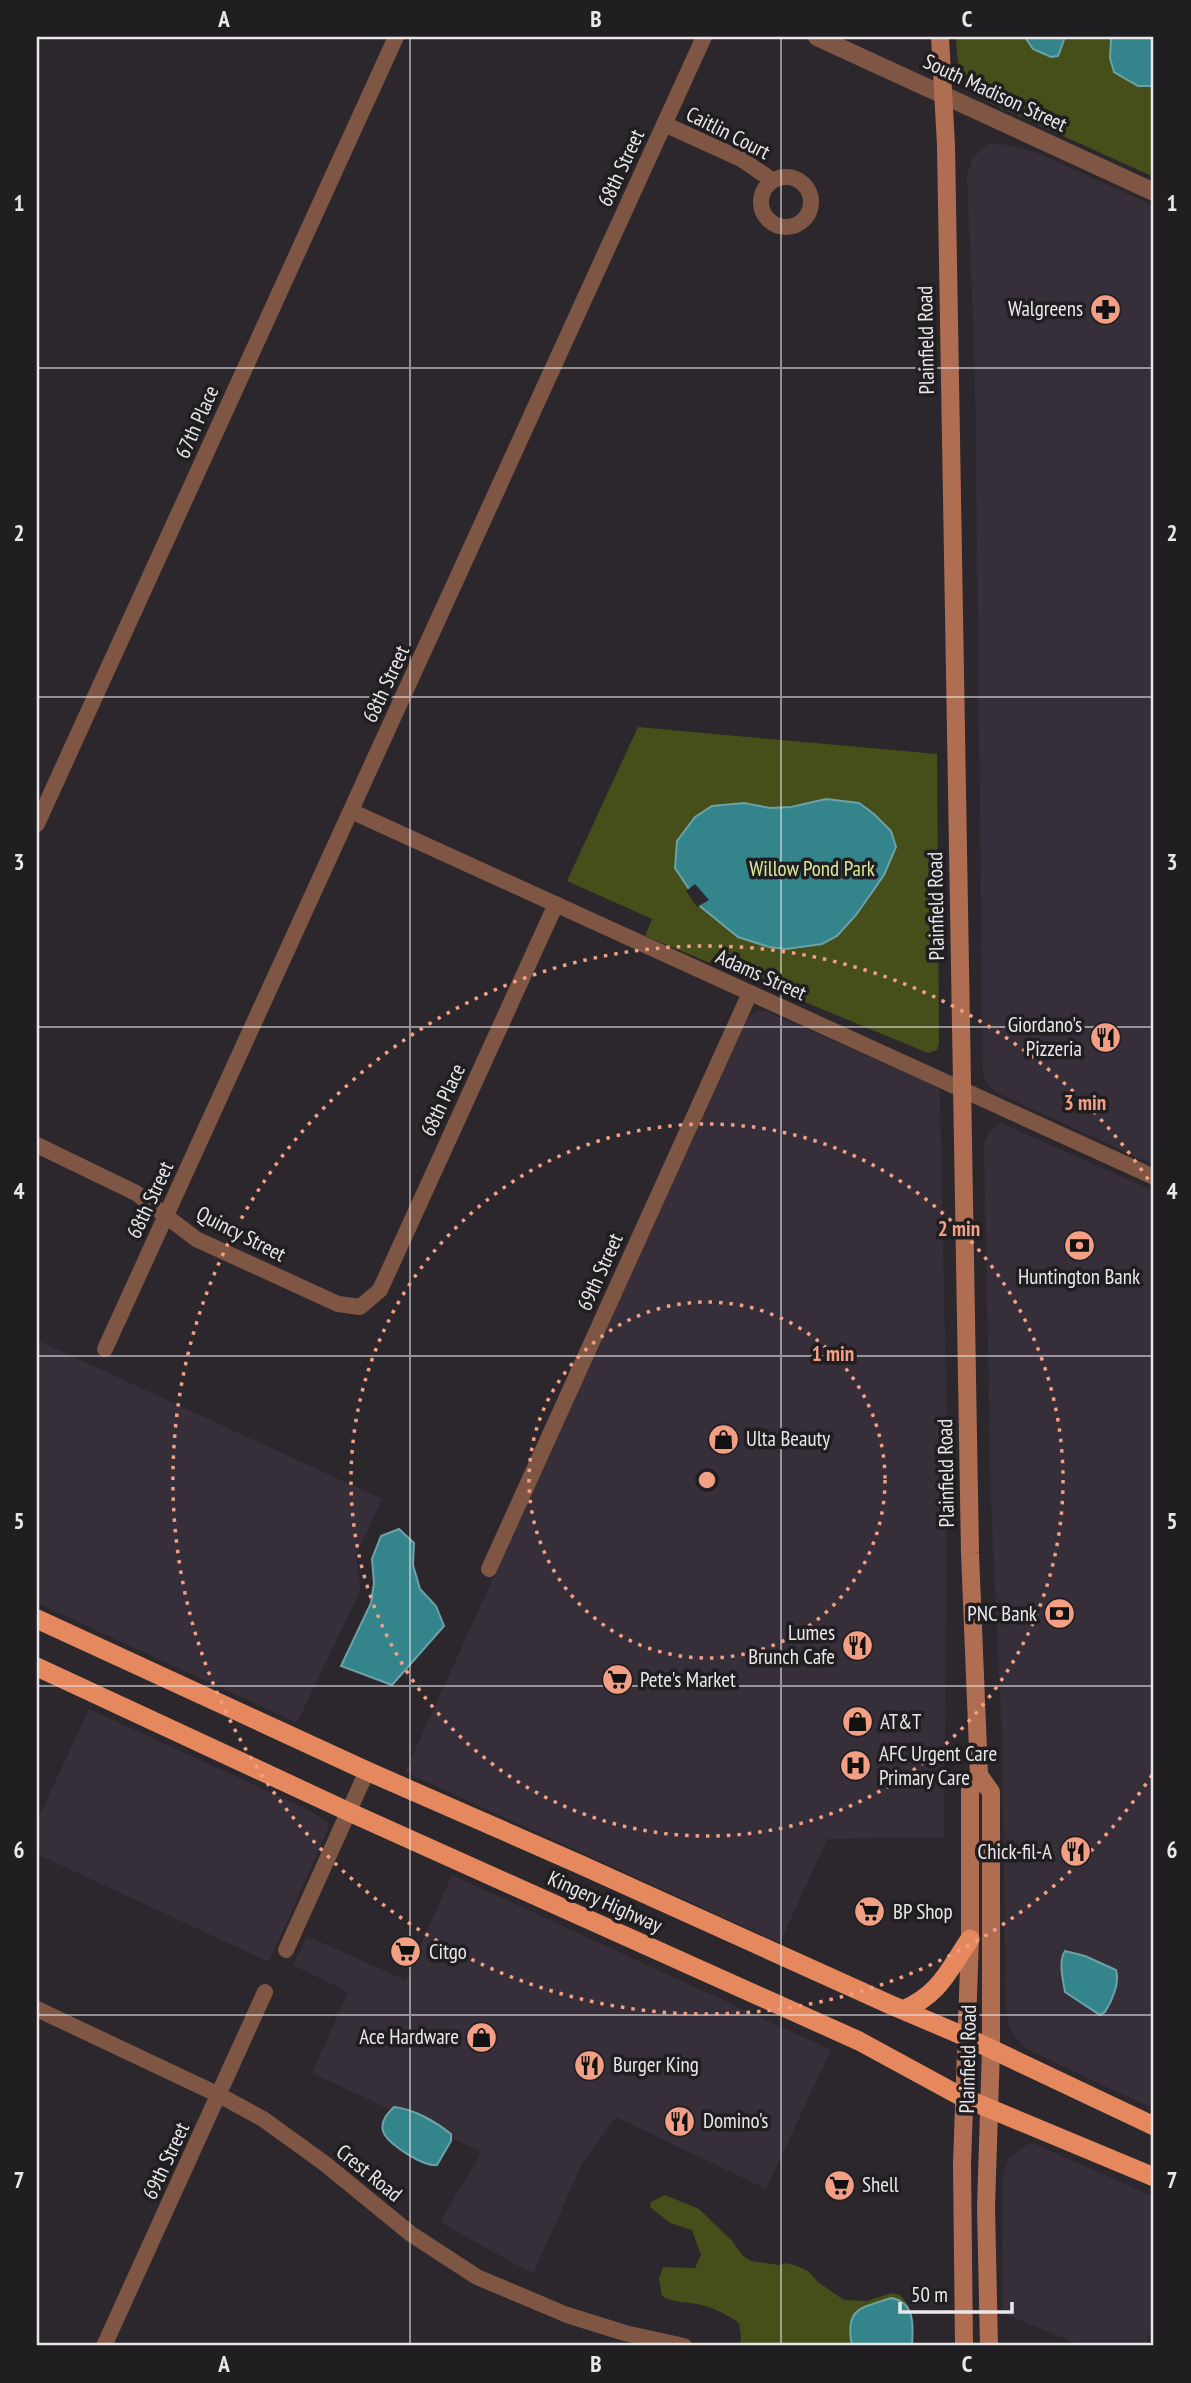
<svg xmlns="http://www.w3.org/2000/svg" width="1191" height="2383" font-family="'PT Sans Narrow',sans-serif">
  <rect width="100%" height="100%" fill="#2b272c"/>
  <path fill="#362f39" d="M990,144h11l34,8 119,54v959l-150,-69 -13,-8 -6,-7 -2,-9 -8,-702 -8,-194 6,-19z
    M756,1011h10l167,74 6,4 1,11 7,338 -3,399 -117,2 -47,104 -375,-171 342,-752z
    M1001,1123l153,68v918l-130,-61 -15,-21 -3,-17 -4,-278 -11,-232 -7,-356 5,-13z
    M37,1340l345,159 -26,57 4,35 -63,132 -260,-120z
    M89,1709l222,102 16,11 1,7 -59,133 -232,-108v-33z
    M452,1875l379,175 -65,139 -150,-72 -34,47 -49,110 -93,-52 42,-70 -170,-79 36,-81 -55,-27 14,-29 98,44z
    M1029,2143l6,1 119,53v128l-10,21h-61l-80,-33 -1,-134 7,-21z"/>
  <path fill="#464e19" d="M956,37h198v140l-166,-75c-30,-18 -30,-32 -32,-65z
    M638,727l299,27 2,290 -2,6 -9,3 -283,-117 7,-17 -85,-38z
    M665,2195l34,14 33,32 11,15 8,5 28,4 8,-2 10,3 11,5 10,11 26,18 23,1 25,-8 8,2 9,11v40h-169l1,-10 -2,-13c-14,-10 -31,-18 -49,-20 -11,-2 -18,-1 -28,-7l-3,-18 4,-11 32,1 6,-13 -9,-25 -22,-7 -20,-16 1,-5z"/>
  <path fill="#34858b" stroke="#6ba2a8" stroke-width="2" d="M1025,37h40l-7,19 -7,1 -18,-8z
    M1115,37h39v49h-16l-24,-14 -4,-14 1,-19z
    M826,799l33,4 15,11 17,17 5,16 -12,28 -28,40 -19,21 -15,8 -36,5 -17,-2 -31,-10 -37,-30 -26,-39 2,-27 18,-24 17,-11 32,-3 26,5 21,-1z
    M399,1529l15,14 -1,22 7,24 16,17 8,20 -52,59 -51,-19 30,-63 3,-20 -2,-24 9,-23z
    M1065,1951l20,5 31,14c4,13 -4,31 -11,42l-5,3 -35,-23c-2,-13 -7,-30 0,-41z
    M394,2107c20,2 42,15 57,27v7l-14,24c-13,2 -50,-21 -54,-34 -3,-10 5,-18 11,-24z
    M891,2298c25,4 22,29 21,48h-60c-8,-39 10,-38 39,-48z"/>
  <path fill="#2b272c" d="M695,884l14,16 -12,7 -11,-16z"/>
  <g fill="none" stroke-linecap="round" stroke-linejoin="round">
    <path stroke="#7f5644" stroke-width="16" d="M664,124l77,35 31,21
      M761 202a25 25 0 1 1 50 0a25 25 0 1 1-50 0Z
      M351,811l803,366
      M37,824l359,-787
      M37,1145l99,48 60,46 142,65 22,3 20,-17 176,-386
      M105,1349l599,-1312
      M489,1569l261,-576
      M286,1950l81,-179
      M37,2009l182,86 44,24 61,44 87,71 66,43 90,38 58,18 59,13
      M104,2346l161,-354"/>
    <path stroke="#7f5644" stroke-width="18" d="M817,37l337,155"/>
    <path stroke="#af6e51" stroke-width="18" d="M940,37l6,108 24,1408 9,222 12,17v257l-5,158 3,139
      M964,2346l-2,-182 8,-225v-148l9,-16"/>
    <path stroke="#e5885e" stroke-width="19" d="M37,1619l330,152 212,93 312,141 75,32 188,89
      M37,1667l312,145 510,229 103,56 192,80
      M903,2010c37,-16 45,-39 67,-71"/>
  </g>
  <path fill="none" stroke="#eae7ea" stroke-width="2" stroke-opacity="0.55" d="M410,37v2309M781,37v2309M37,368h1117M37,697h1117M37,1027h1117M37,1356h1117M37,1686h1117M37,2015h1117"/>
  <g fill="none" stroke="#f39f84" stroke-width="3.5" stroke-dasharray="3.5 7">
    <circle cx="707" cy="1480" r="178"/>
    <circle cx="707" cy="1480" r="356"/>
    <path d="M1152 1775A534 534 0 1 1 1152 1185"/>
  </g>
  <defs>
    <symbol id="pharmacy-disc" viewBox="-11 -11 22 22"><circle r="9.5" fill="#f39f84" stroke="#211e22"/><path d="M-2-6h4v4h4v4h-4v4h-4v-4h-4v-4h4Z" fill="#111"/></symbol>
    <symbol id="restaurant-disc" viewBox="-11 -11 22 22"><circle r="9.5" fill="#f39f84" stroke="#211e22"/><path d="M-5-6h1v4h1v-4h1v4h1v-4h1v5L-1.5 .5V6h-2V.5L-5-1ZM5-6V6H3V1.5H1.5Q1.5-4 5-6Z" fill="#111"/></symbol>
    <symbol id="bank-disc" viewBox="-11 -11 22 22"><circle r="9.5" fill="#f39f84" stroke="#211e22"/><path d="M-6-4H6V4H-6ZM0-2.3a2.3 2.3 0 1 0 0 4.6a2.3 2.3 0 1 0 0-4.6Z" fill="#111"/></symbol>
    <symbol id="shop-disc" viewBox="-11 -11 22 22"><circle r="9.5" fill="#f39f84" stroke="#211e22"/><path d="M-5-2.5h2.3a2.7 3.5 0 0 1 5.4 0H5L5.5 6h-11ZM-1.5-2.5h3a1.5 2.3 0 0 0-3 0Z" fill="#111"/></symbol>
    <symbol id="supermarket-disc" viewBox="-11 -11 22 22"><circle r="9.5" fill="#f39f84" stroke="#211e22"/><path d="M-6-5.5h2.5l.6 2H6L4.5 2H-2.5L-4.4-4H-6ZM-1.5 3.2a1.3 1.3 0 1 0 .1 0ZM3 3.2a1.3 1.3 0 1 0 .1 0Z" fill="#111"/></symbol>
    <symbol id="hospital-disc" viewBox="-11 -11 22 22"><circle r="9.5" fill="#f39f84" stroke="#211e22"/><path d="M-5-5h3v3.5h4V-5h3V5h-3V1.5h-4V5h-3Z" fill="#111"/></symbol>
  </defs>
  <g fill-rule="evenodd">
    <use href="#pharmacy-disc" x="1088" y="292" width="35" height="35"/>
    <use href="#restaurant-disc" x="1088" y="1020" width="35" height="35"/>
    <use href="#bank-disc" x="1062" y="1228" width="35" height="35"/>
    <use href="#shop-disc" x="706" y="1422" width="35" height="35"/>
    <use href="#bank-disc" x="1042" y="1596" width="35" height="35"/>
    <use href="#restaurant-disc" x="840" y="1628" width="35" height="35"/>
    <use href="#supermarket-disc" x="600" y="1662" width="35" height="35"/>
    <use href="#shop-disc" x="840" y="1704" width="35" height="35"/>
    <use href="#hospital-disc" x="838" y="1748" width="35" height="35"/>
    <use href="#restaurant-disc" x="1058" y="1834" width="35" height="35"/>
    <use href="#supermarket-disc" x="852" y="1894" width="35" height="35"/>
    <use href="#supermarket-disc" x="388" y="1934" width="35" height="35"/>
    <use href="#shop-disc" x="464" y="2020" width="35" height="35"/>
    <use href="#restaurant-disc" x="572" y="2048" width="35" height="35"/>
    <use href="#restaurant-disc" x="662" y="2104" width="35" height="35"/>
    <use href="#supermarket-disc" x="822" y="2168" width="35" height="35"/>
  </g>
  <g text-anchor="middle" stroke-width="7" stroke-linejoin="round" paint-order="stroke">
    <g font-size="21" fill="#eae7ea" stroke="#211e22">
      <text transform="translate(995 93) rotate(25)" y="7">South Madison Street</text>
      <text transform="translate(728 133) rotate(27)" y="7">Caitlin Court</text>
      <text transform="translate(621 168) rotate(-65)" y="7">68th Street</text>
      <text transform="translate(926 340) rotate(-91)" y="7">Plainfield Road</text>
      <text transform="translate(197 422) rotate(-66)" y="7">67th Place</text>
      <text transform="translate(386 684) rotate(-65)" y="7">68th Street</text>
      <text transform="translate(936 906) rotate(-91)" y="7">Plainfield Road</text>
      <text transform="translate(761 975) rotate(24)" y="7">Adams Street</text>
      <text transform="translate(443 1100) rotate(-65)" y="7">68th Place</text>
      <text transform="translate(150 1200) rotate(-65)" y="7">68th Street</text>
      <text transform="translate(241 1234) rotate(27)" y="7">Quincy Street</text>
      <text transform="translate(600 1272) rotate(-66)" y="7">69th Street</text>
      <text transform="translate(946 1473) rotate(-91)" y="7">Plainfield Road</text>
      <text transform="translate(605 1902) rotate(24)" y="7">Kingery Highway</text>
      <text transform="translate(968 2059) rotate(-89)" y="7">Plainfield Road</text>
      <text transform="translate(166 2161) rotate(-65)" y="7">69th Street</text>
      <text transform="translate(369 2173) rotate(39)" y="7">Crest Road</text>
    </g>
    <g font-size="21" fill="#eae7ea" stroke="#211e22" text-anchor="start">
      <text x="1083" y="316" text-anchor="end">Walgreens</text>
      <text x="1082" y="1032" text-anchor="end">Giordano's<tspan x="1082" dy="24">Pizzeria</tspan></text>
      <text x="1079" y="1284" text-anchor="middle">Huntington Bank</text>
      <text x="746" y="1446">Ulta Beauty</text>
      <text x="1037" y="1621" text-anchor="end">PNC Bank</text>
      <text x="835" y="1640" text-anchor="end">Lumes<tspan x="835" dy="24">Brunch Cafe</tspan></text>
      <text x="640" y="1687">Pete's Market</text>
      <text x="880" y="1729">AT&amp;T</text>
      <text x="879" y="1761">AFC Urgent Care<tspan x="879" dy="24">Primary Care</tspan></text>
      <text x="1052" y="1859" text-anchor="end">Chick-fil-A</text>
      <text x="893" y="1919">BP Shop</text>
      <text x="429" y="1959">Citgo</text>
      <text x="459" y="2044" text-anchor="end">Ace Hardware</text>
      <text x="613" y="2072">Burger King</text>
      <text x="703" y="2128">Domino's</text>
      <text x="862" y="2192">Shell</text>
    </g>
    <g font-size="21" fill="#dbeb97" stroke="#211e22">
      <text x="812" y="876">Willow Pond Park</text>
    </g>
  </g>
  <circle cx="707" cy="1480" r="10" fill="#f39f84" stroke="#211e22" stroke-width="3.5"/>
  <g font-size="21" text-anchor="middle" font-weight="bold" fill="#f39f84" stroke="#211e22" stroke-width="7" stroke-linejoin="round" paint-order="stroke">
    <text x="1085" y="1110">3 min</text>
    <text x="959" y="1236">2 min</text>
    <text x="833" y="1361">1 min</text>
  </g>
  <rect width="1191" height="2383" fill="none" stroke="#211e22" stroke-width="77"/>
  <path d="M900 2302v10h112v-10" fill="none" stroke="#eae7ea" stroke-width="3.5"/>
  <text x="911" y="2302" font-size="21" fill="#eae7ea" stroke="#211e22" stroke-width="5" paint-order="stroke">50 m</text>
  <rect x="38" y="38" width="1114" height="2306" fill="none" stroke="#eae7ea" stroke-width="2.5"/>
  <g font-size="23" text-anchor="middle" font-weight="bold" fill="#eae7ea">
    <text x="224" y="27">A</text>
    <text x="596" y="27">B</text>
    <text x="967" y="27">C</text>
    <text x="19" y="211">1</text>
    <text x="1172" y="211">1</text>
    <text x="19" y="541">2</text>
    <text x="1172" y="541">2</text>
    <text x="19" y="870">3</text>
    <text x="1172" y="870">3</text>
    <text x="19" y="1199">4</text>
    <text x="1172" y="1199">4</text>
    <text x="19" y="1529">5</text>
    <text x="1172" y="1529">5</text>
    <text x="19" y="1858">6</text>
    <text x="1172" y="1858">6</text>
    <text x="19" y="2188">7</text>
    <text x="1172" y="2188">7</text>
    <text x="224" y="2372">A</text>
    <text x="596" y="2372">B</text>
    <text x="967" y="2372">C</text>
  </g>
</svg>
